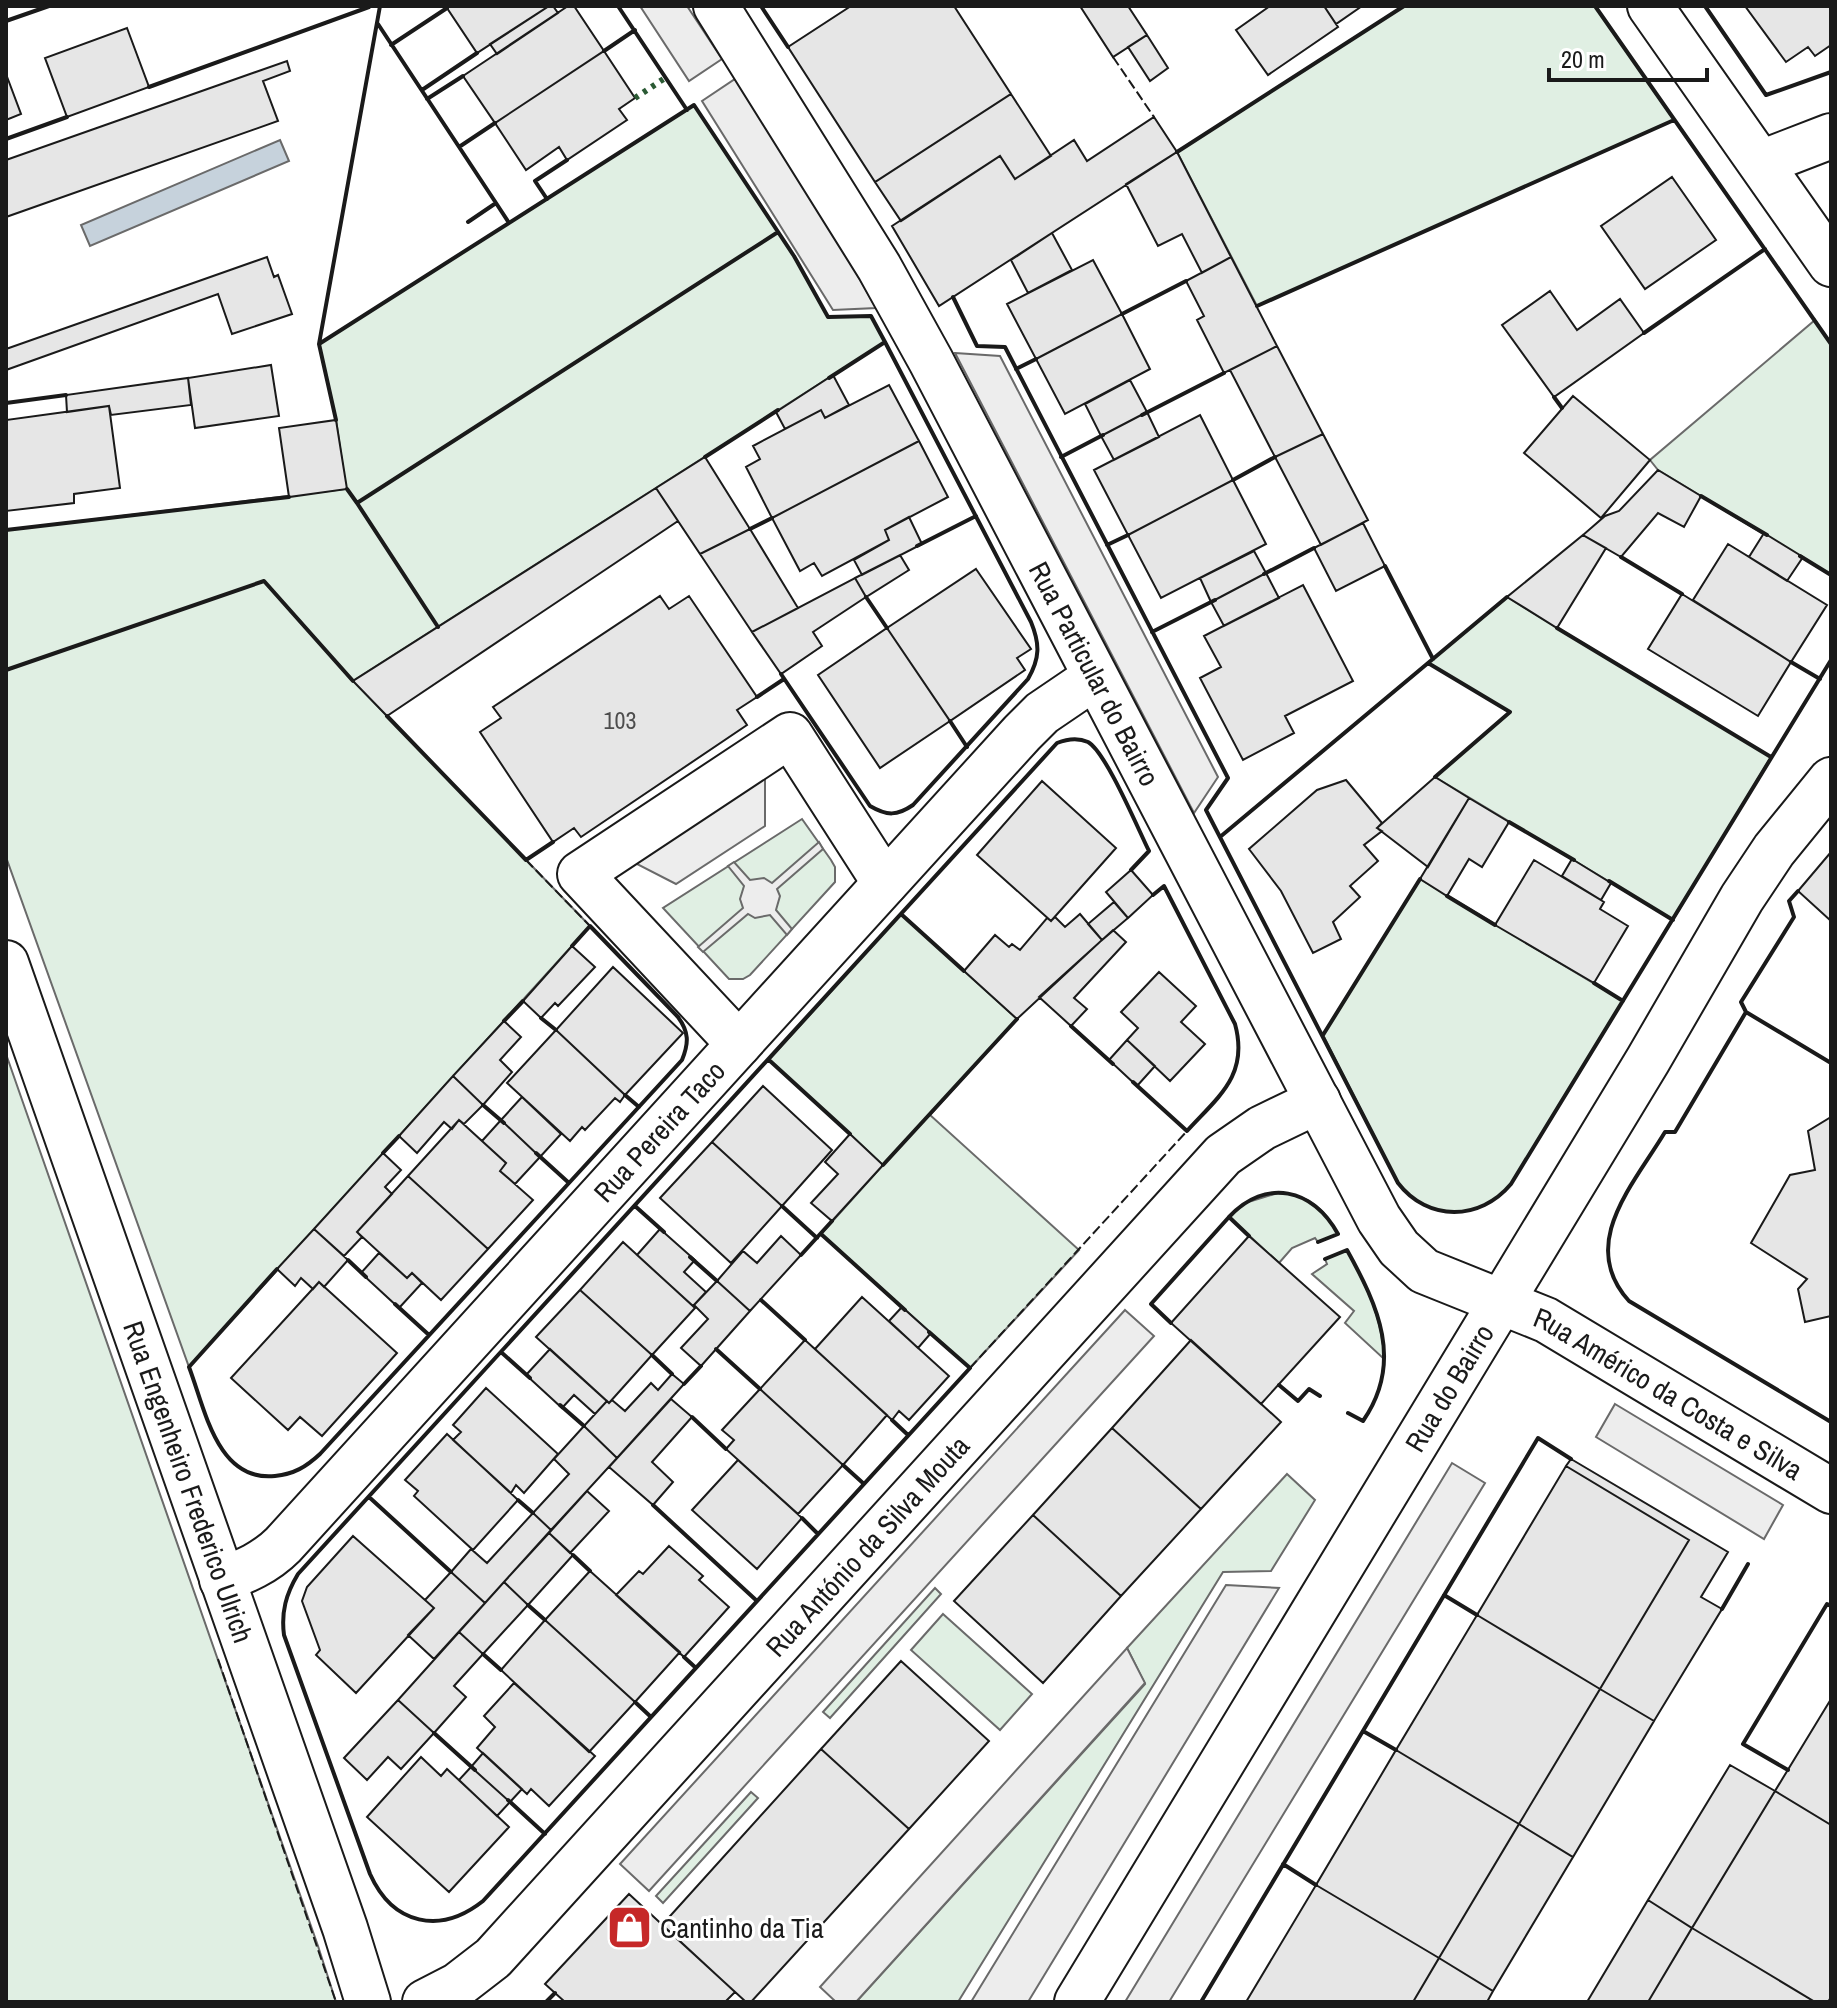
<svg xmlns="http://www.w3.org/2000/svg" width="1837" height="2008" font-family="'Archivo Narrow',sans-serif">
  <rect width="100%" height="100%" fill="#fff"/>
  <path fill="#e0efe3" stroke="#6a6a6a" stroke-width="2" d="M1404,6h191l79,114 -417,186 -80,-154z
    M694,105l100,151 34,61 43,-1 14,26 -532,339 237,245 -401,441 -183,-510v-327l340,-41 -10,-69 -17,-76z
    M1815,320l16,24v231l-173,-105 -8,-10z
    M1507,597l264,160 -98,163 -238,-143 75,-65 -82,-49z
    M802,819l29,41 4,7v15l-85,93 -7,4h-14l-66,-71z
    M1420,879l203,122 -112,183c-31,37 -83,38 -113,-1l-75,-148z
    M901,914l116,105 -87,96 149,135 -109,118 -149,-134 62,-69 -114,-105z
    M6,1054l312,892 18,56h-330z
    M1278,1193c30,1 46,15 60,41l-20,8 -3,-4 -23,10 -13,15 -50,-46 16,-14z
    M1347,1250c19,36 36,68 37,109l-39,-36 9,-12 -42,-37 15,-10 -2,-5z
    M1287,1474l28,26 -44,71 -48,1 -265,430h-102l289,-318 -18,-36z
    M935,1588l6,6 -111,124 -7,-6z
    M943,1614l89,80 -32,36 -89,-80z
    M751,1792l7,6 -95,105 -7,-7z"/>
  <path fill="#ededed" stroke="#6a6a6a" stroke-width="2" d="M640,6h47l35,53 -33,22z
    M735,79l92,142 49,87 -43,2 -131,-209z
    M955,353l45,3 218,421 -24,36z
    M765,775v51l-89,58 -45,-23z
    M819,842l4,7 -46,40 3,7 -4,14 16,19 -5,6 -17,-20 -15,3 -7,-4 -45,38 -5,-5 45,-39 -3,-9 4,-13 -16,-20 6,-4 16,18 14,-2 8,5z
    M1125,1310l29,26 -505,555 -29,-27z
    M1615,1404l168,101 -19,34 -168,-102z
    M1452,1463l33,20 -316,519h-44z
    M1226,1585l53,3 -251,414h-57z
    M1127,1648l18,35 -289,319h-20l-16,-15z"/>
  <path fill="#c6d2dc" stroke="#6a6a6a" stroke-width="2" d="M280,140l9,21 -199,85 -9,-21z"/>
  <path fill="#e6e6e6" stroke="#1a1a1a" stroke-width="2" d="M450,6h99l-72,47 -30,-45z
    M549,6h4l5,7 -61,41 -7,-10z
    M568,6h6l30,45 -109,72 -32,-47z
    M851,6h103l57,88 -136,88 -87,-135z
    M1080,6h48l19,29 -34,22z
    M1270,6h54l14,21 -70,48 -32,-45z
    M1324,6h38l-26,18z
    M1745,6h86v39l-16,11 -7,-9 -22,15z
    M127,28l22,59 -82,30 -22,-59z
    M1147,35l21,33 -18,13 -22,-34z
    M604,51l31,47 -16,11 8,11 -60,40 -8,-13 -33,23 -31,-47z
    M287,61l3,10 -27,10 15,40 -272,96v-57z
    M6,74l15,40 -15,6z
    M1011,94l40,62 -36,23 -15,-23 -99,65 -26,-39z
    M1154,117l23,35 -238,154 -47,-80 108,-70 15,23 59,-39 13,21z
    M1177,152l54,105 -29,16 -20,-39 -24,12 -32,-62z
    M1672,177l44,63 -71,49 -44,-63z
    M1052,233l20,37 -44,23 -17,-33z
    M267,257l7,20 4,-2 14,39 -60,20 -14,-40 -212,76v-21z
    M1231,257l46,89 -53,27 -27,-53 7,-4 -18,-35z
    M1093,260l29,54 -86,45 -29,-55z
    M1550,291l27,39 43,-31 24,34 -90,64 -52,-72z
    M1122,314l28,55 -85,45 -29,-55z
    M1277,346l46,88 -48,23 -45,-87z
    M271,365l8,51 -84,12 -7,-50z
    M833,375l16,30 -24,13 -4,-8 -36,19 -9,-17z
    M188,378l3,27 -80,10 -2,-9 -42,6 -1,-17z
    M1130,380l17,32 -46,24 -16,-32z
    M889,385l30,56 -147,77 -26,-51 14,-8 -7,-13 68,-36 4,8z
    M1573,396l77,64 -49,58 -77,-65z
    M109,406l11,82 -46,6v9l-68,8v-91z
    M1147,412l12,25 -45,23 -13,-24z
    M1200,415l33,65 -105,55 -34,-65z
    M336,420l11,69 -58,8 -10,-69z
    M1323,434l45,86 -47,25 -46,-88z
    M919,441l29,56 -63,33 4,10 -67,36 -8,-13 -14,8 -28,-53z
    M705,457l45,72 -50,25 -44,-66z
    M1658,470l43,26 -17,31 -26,-14 -37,44 -38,-22 22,-19 14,-5z
    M1233,480l33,64 -105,54 -33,-63z
    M656,488l22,33 -291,195 -34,-35z
    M909,517l13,27 -60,31 -8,-15 35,-20 -4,-10z
    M1363,523l22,43 -49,25 -22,-43z
    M750,529l48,79 -46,24 -52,-78z
    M1764,533l39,24 -16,24 -38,-24z
    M1583,535l23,13 -49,80 -50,-31z
    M1728,544l99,61 -36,57 -98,-62z
    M1254,551l12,22 -55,29 -11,-24z
    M900,555l9,15 -43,27 -11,-19z
    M976,569l55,80 -14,9 8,12 -75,51 -63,-93z
    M1266,573l13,25 -55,28 -13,-24z
    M855,578l11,19 -53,35 9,14 -41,28 -29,-42z
    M1303,585l50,96 -68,35 9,17 -51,27 -43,-82 21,-11 -17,-31z
    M1682,594l109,68 -33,54 -110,-67z
    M660,596l9,13 20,-13 68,101 -20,13 10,15 -166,112 -7,-9 -21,14 -73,-110 21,-14 -8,-11z
    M887,628l63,93 -70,47 -62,-93z
    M1435,777l34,21 -41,69 -51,-39z
    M1346,780l36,43 -5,5 5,3 -18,14 14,16 -28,25 10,11 -27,25 8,17 -28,14 -32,-62 -32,-42 68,-59z
    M1042,781l74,67 -65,73 -74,-66z
    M1469,798l40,24 -27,45 -13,-8 -22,37 -27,-17z
    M1831,852v69l-33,-30z
    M1572,859l39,24 -10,17 -39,-24z
    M1534,860l70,42 -4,7 28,17 -34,57 -99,-58z
    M1131,870l22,25 -25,23 -22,-26z
    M1114,902l14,16 -26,22 -14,-16z
    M1080,914l22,26 -85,79 -53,-48 31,-36 14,12 3,-3 8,6 27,-32 4,3 4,-4 10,10z
    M1113,930l13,12 -52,56 13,11 -16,17 -32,-29z
    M572,946l23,21 -37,39 -3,-3 -14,15 -18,-17z
    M613,967l70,66 -58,62 -69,-65z
    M1159,972l37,34 -15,16 24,22 -35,37 -43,-41 11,-12 -17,-16z
    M504,1021l17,16 -21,23 12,12 -29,33 -30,-29z
    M556,1030l69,65 -5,7 -5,-4 -30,32 -3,-3 -12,14 -63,-58z
    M1127,1040l28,26 -18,20 -28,-26z
    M453,1076l30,29 -19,19 -5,-4 -7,9 -8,-7 -27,31 -18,-17z
    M763,1086l69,64 -50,56 -70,-64z
    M522,1097l39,37 -21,23 -39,-37z
    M1831,1117v199l-26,6 -7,-33 9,-10 -56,-36 39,-68 25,-5 -7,-39z
    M459,1120l47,43 -6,8 33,29 -45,49 -80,-73z
    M501,1120l39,37 -25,27 -15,-13 6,-8 -24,-22z
    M850,1134l33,31 -51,56 -21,-18 27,-29 -13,-12z
    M712,1142l70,64 -51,57 -71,-65z
    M383,1153l18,17 -16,17 7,7 -35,38 5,5 -18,19 -30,-27z
    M408,1176l80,73 -47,51 -29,-27 -5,5 -50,-46z
    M314,1229l34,31 -24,27 -5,-5 -6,7 -12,-11 -6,8 -18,-17z
    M660,1229l35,31 -11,12 22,20 -13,14 -56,-51z
    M781,1236l20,19 -51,56 -33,-30 26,-30 14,12z
    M1249,1236l91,81 -79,87 -90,-81z
    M623,1242l72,66 -43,47 -72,-65z
    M379,1253l28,25 5,-5 10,10 -23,25 -38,-35z
    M717,1281l33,30 -49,55 -20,-18 27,-29 -14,-14z
    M319,1282l78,71 -75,83 -22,-19 -12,13 -57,-52z
    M580,1290l72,65 -43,48 -73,-66z
    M862,1297l87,79 -40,44 -10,-9 -7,9 -77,-71z
    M902,1307l29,26 -13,15 -29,-27z
    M805,1340l82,75 -44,50 -83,-76z
    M1191,1340l90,82 -80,87 -89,-81z
    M550,1349l57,52 -12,13 -21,-19 -12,13 -36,-33z
    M672,1374l12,10 -67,74 -33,-32 23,-25 2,2 3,-3 13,11 26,-28 7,7z
    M486,1388l72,66 -34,39 -8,-8 -5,8 -58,-53 8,-8 -8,-7z
    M760,1389l83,76 -45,49 -72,-65 8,-9 -12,-10z
    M671,1399l21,18 -40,45 21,20 -20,23 -44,-38z
    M584,1426l33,32 -66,72 -18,-17 36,-39 -15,-15z
    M1112,1428l89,81 -80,87 -88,-81z
    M447,1434l71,66 -45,50 -59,-54 4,-5 -13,-11z
    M1571,1459l157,93 -27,45 21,12 -68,112 -54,-32 89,-149 -123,-74z
    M738,1460l64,58 -45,51 -65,-59z
    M1566,1466l123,74 -89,149 -123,-74z
    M587,1491l22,20 -39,42 -21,-20z
    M533,1513l18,17 -66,73 -34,-31 20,-23 16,14z
    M1033,1515l88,81 -78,87 -89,-82z
    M549,1533l24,22 -45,50 -24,-23z
    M353,1536l81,72 -78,85 -40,-38 4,-5 -18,-49 5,-14z
    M669,1546l34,30 -4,4 30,27 -45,50 -68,-62 23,-24 4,3z
    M590,1571l90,81 -45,50 -90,-82z
    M451,1572l34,31 -51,56 -26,-24 26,-27 -9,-8z
    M504,1582l24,23 -45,49 -24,-22z
    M1477,1615l123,74 -81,135 -123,-74z
    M545,1620l90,82 -46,50 -88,-82z
    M459,1632l24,22 -29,32 12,11 -32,36 -36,-33z
    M901,1661l88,80 -80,88 -88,-80z
    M514,1683l81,73 -46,50 -18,-17 -4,5 -50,-46 18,-21 -11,-11z
    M1600,1689l54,32 -81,136 -54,-33z
    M1831,1699v126l-56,-34z
    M398,1700l36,33 -33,36 -13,-12 -21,23 -23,-22z
    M821,1749l88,80 -158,173h-5l-84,-77z
    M1396,1750l123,74 -80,134 -123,-73z
    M483,1753l39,36 -12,13 -39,-35z
    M421,1757l20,19 6,-7 62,58 -60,65 -82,-75z
    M1730,1765l45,26 -83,137 -44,-28z
    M471,1767l39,35 -13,14 -38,-36z
    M1775,1791l56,34v172l-3,5h-13l-123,-74z
    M1519,1824l54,33 -80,134 -54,-33z
    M1316,1885l123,73 -26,44h-167z
    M629,1894l106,98 -10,10h-160l-20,-18z
    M1648,1900l44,28 -44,74h-61z
    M1692,1928l123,74h-167z
    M1439,1958l54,33 -6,11h-74z"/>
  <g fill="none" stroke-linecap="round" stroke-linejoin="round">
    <defs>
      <g id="street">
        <path id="s1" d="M716,6l163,261 52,94 448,858 20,29 25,23 122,49 285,171"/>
        <path d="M1761,163l70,-27"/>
        <path id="s2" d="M6,963l339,965 23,74"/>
        <path d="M739,1044l-159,-170 210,-139 95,148"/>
        <path id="s3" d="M222,1580c23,-9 43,-17 61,-35l739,-812 20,-20 53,-36"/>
        <path id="s4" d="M425,2002l33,-17 35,-27 730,-803 39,-27 56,-27"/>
      </g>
      <g id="secondary">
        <path d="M1650,6l181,258"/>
        <path id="s5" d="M1077,2002l571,-942 94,-162 32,-48 57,-70"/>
      </g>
    </defs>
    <use href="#street" stroke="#1a1a1a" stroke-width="48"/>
    <use href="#secondary" stroke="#1a1a1a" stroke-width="48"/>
    <use href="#street" stroke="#fff" stroke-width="44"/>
    <use href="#secondary" stroke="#fff" stroke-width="44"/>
    <path stroke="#2b5a34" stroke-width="6" stroke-dasharray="4 6" stroke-linecap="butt" d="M635,98l30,-20"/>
    <path stroke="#1a1a1a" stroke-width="2" stroke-dasharray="10 4" stroke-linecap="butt" d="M1113,57l41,60
      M526,860l64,66
      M970,1368l217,-237
      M218,1659l118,343"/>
    <path stroke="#1a1a1a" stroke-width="4" d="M618,6l69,104
      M761,6l27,41
      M1595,6l236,338
      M1705,6l61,89 65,-23
      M6,21l43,-15
      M378,24l118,179
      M391,45l56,-37
      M604,51l31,-21
      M149,87l220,-80
      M422,90l55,-37
      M427,99l36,-23
      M6,139l61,-22
      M459,147l36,-24
      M1177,152l227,-146
      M547,199l-12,-18 32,-21
      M468,222l28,-19 13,20
      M953,297l24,49 28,1 223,431 -22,32 192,373c30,39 82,38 113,1l320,-524
      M1257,306l417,-186
      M1122,314l64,-33
      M1644,333l121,-84
      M319,344l61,-338
      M1016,369l20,-10
      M1554,397l8,11
      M6,403l60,-8
      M1142,415l82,-42
      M336,420l-17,-76 375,-239 100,151 34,61 43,-1 14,26
      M705,457l73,-47
      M1061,457l42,-22
      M1233,480l42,-23
      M347,489l10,14
      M1701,496l66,39
      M750,529l22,-11
      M6,530l283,-33
      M1107,545l21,-10
      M917,546l59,-30
      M1800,556l31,19
      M1621,557l61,37
      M1385,566l48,93
      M1264,574l50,-26
      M866,597l21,31
      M438,627l-81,-124 421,-271
      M1557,628l214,129
      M1152,632l63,-32
      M1791,662l29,17
      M1428,663l82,49 -75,65
      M6,670l258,-89 89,100
      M781,674l89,132c17,10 27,10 43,-1l115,-126c12,-21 12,-35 3,-57l-146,-280 -56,36
      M757,697l27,-18
      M387,716l139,144 27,-18
      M950,721l17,26
      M1509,822l65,38
      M1220,837l287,-240
      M1609,881l64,39
      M1798,891l-9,10 5,16 -53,85 5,10 -71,120h-10c-31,52 -88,112 -36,169l202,121
      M1447,896l48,29
      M901,914l63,57
      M1594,983l29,18
      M1746,1012l85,51
      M541,1018l15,12
      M504,1021l19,-20
      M1071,1026l42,38
      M1323,1035l97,-156
      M769,1060l81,74
      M1133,1082l54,49c32,-35 62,-56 48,-107l-71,-138 -11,9
      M625,1095l14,12
      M483,1105l21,18
      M383,1153l16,-17
      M536,1153l33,30
      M883,1165l134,-146
      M635,1206l29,26
      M782,1206l35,32
      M821,1234l84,76
      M1249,1236l-20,-19c37,-39 84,-29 109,17l-20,8
      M801,1255l31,-34
      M690,1257l27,24
      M1325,1259l22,-9c31,56 57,112 16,171l-15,-8
      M348,1260l18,17
      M277,1269l-88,98c16,42 28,115 86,109 19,-2 31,-9 45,-22l362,-394c7,-17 7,-28 -4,-43l-88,-91 -18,20
      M761,1300l44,40
      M395,1304l34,31
      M1171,1323l-20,-19 78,-87
      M929,1332l41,36 -487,533c-43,34 -90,24 -113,-27l-86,-239c-3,-23 2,-41 14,-61l759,-831c10,-4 20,-6 31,-1 18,10 50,87 61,109l-18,19
      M716,1349l44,40
      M501,1352l29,26
      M652,1355l20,19
      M684,1384l17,-18
      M1279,1385l19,16 11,-12 11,7
      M560,1405l24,21
      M692,1417l34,32
      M892,1420l16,15
      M843,1465l21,19
      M369,1497l82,75
      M518,1500l15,13
      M653,1505l104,96
      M802,1518l16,16
      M573,1555l17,16
      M1444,1595l33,20
      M528,1605l17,15
      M1722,1609l26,-45
      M483,1654l18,16
      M684,1657l12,11
      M635,1702l16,15
      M1363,1731l33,19
      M434,1733l41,37
      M1788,1770l-45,-26 84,-140 4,2
      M508,1800l37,34
      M1283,1864l33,21
      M546,2002l9,-9
      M1201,2002l337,-564 33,21"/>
  </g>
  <defs>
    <symbol id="shop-square" viewBox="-11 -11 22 22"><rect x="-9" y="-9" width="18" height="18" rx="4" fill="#c62828" stroke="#fff"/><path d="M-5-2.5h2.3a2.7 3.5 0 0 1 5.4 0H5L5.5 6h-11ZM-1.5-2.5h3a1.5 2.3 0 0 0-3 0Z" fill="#fff"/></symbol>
  </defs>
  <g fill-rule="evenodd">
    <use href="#shop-square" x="604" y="1902" width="51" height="51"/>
  </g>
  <g text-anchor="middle" stroke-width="6" stroke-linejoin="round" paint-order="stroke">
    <g font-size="24" fill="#4d4d4d">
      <text x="620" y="729">103</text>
    </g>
    <g font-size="28" fill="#1a1a1a" stroke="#fff">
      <text dy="10" stroke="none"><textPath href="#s1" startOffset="768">Rua Particular do Bairro</textPath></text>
      <text dy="10" stroke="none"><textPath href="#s3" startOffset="630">Rua Pereira Taco</textPath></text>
      <text dy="10" stroke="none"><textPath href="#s5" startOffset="718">Rua do Bairro</textPath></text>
      <text dy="10" stroke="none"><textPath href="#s1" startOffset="1726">Rua Américo da Costa e Silva</textPath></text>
      <text dy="10" stroke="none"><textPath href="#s2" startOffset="550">Rua Engenheiro Frederico Ulrich</textPath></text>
      <text dy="10" stroke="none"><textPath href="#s4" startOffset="638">Rua António da Silva Mouta</textPath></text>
    </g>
    <g font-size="28" fill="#1a1a1a" stroke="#fff" text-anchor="start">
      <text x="660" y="1938">Cantinho da Tia</text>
    </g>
  </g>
  <rect width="1837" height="2008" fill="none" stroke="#1a1a1a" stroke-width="16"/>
  <path d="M1549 68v12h158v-12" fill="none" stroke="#1a1a1a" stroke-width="4"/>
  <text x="1561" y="68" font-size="24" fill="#1a1a1a" stroke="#ffffff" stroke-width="6" paint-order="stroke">20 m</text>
</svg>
